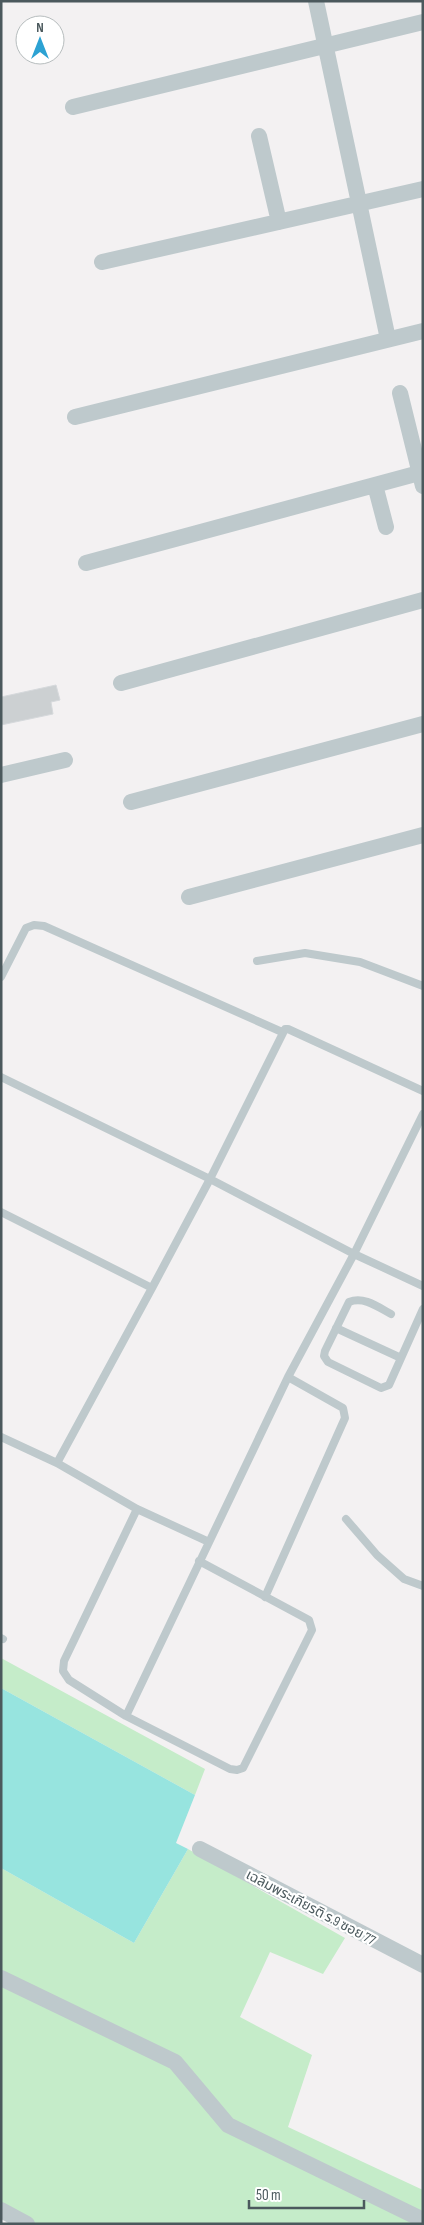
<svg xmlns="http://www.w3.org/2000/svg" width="424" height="2225" font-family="'Sofia Sans Condensed','Noto Sans Thai',sans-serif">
  <rect width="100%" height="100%" fill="#f3f1f2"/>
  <path fill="#c5ecc9" d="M1,1658l204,111 -10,26 -194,-107z
    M188,1849l157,89 -22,36 -53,-22 -30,65 72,38 -24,72 135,63v34h-387l-35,-18v-338l133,75z"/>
  <path fill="#97e4df" d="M1,1688l194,107 -19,48 12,6 -54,94 -133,-75z"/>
  <path fill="#ccd0d2" stroke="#d6d9dc" d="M56,685l4,15 -9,2 2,12 -52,11v-28z"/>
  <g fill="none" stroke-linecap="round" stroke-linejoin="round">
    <path stroke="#bec9cc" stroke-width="8" d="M257,961l48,-8 55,9 63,24
      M1,977l25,-49 8,-3 10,1 238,106
      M1,1077l209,102 144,75 69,32
      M1,1212l151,76 -95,175 80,46 72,33
      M152,1288l58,-109 75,-150h3l135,62
      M391,1314c-13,-7 -27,-18 -42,-12l-24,49 -1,5 4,6 53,26 8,-3 34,-76
      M336,1328l65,30
      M1,1437l56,26
      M137,1509l-73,152 -1,10 6,9 57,36 104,53 7,1 6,-2 69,-138 -3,-10 -110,-59
      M346,1519l31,36 27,24 19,7
      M265,1597l80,-179 -2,-10 -55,-31
      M1,1638l2,1
      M126,1716l162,-339 66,-123 69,-140"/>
    <path stroke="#bec9cc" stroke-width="16" d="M316,1l72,338
      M73,107l350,-85
      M259,136l20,86
      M102,262l321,-73
      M400,393l23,93
      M75,417l348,-86
      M375,485l11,42
      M86,563l337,-91
      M121,683l302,-83
      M1,775l64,-15
      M131,802l292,-78
      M189,897l234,-62
      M200,1849l223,116
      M1,1978l174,84 53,63 195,95
      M1,2210l26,14"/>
  </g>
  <g text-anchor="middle" stroke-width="4.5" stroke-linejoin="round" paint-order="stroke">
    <g font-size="14" fill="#4b595d" stroke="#fff">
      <text transform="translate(311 1907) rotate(28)" y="5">เฉลิมพระเกียรติ ร.9 ซอย 77</text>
    </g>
  </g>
  <rect width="424" height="2225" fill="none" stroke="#4b595d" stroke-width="5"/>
  <g transform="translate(40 40)"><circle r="24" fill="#ffffff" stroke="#b7bdbe"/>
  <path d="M0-4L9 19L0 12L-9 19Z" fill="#2ca2d3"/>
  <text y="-8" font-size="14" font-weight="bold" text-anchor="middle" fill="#4b595d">N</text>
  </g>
  <path d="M249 2200v8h115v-8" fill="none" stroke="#4b595d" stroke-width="2.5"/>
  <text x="256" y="2200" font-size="15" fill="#4b595d" stroke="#ffffff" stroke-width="4" paint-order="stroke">50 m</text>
</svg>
